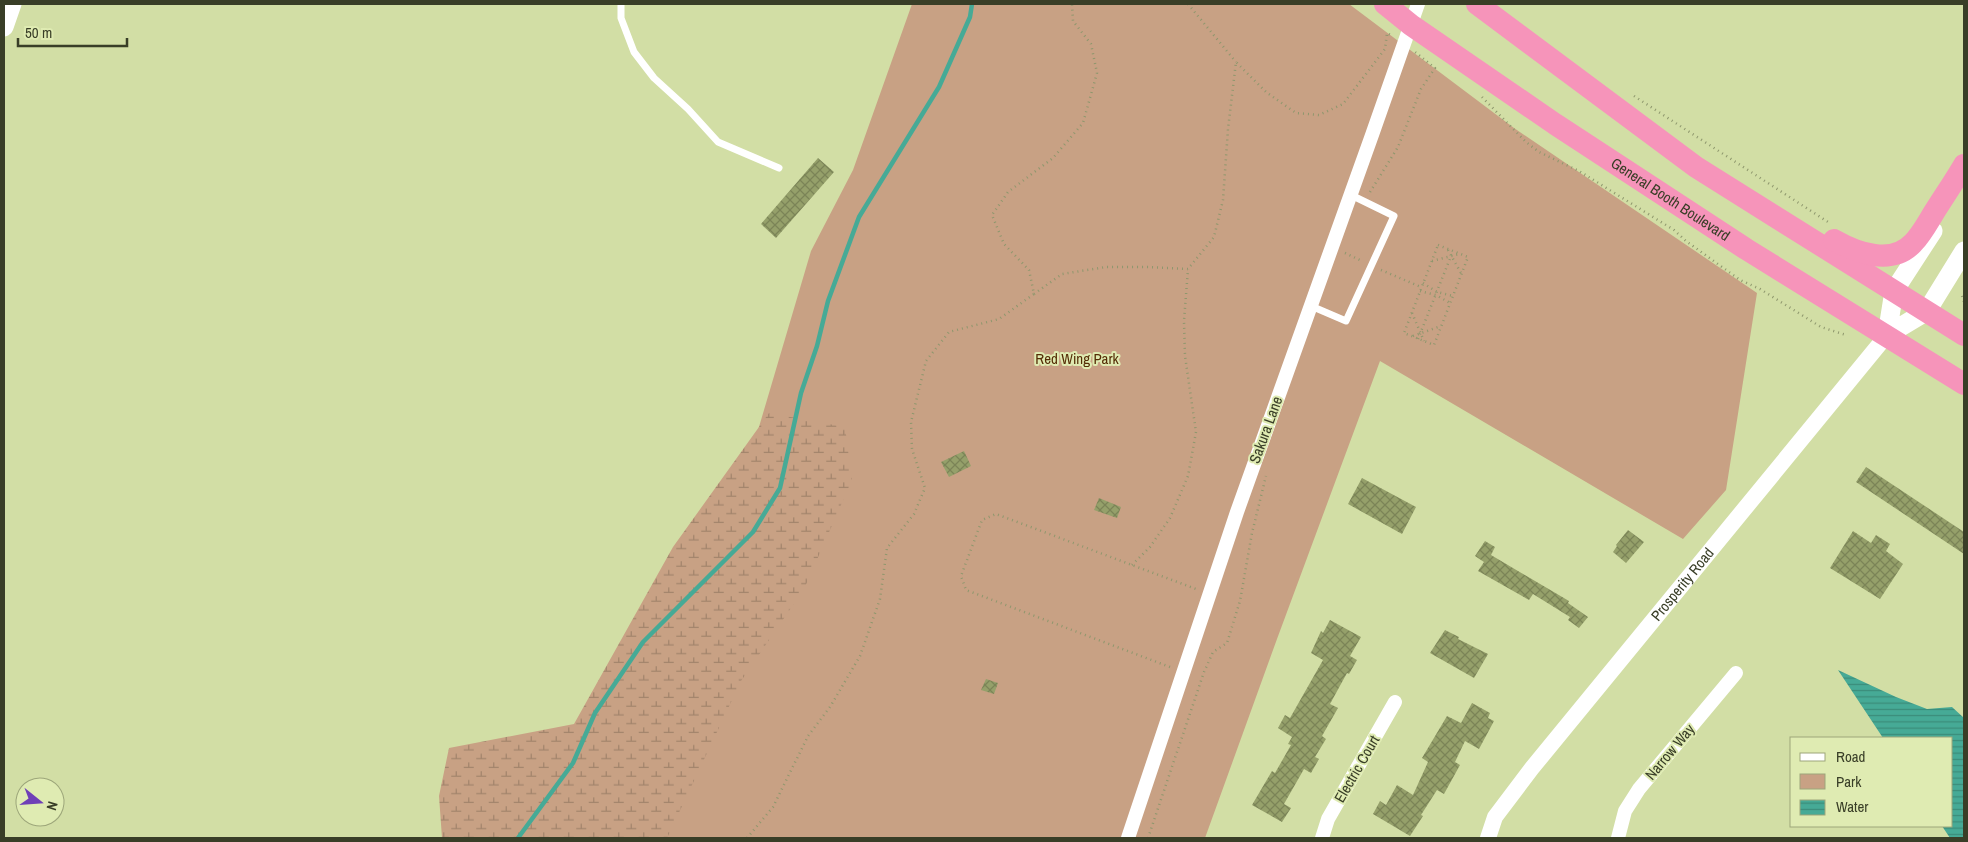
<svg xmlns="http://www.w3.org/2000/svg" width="1968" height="842" font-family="'Archivo Narrow',sans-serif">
  <defs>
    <pattern id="wetland-marsh" width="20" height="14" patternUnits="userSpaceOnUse" patternTransform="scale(1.25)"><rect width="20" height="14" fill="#c8a184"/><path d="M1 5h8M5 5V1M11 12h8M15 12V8" fill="none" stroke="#a3856c"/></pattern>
    <pattern id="water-rules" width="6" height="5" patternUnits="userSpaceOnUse" patternTransform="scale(1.25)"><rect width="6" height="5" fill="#46aa96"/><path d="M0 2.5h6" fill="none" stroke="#3b8c7a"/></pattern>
    <pattern id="building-cross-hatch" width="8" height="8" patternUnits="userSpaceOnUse" patternTransform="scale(1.25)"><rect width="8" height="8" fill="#95a06a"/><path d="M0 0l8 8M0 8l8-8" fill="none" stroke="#7b8457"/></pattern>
  </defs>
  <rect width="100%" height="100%" fill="#d2dea5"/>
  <path fill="#c8a184" d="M912,4h437l165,124 243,165 -31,197 -43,49 -303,-178 -103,278 -72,199h-600l130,-330 76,-257 42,-81z"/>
  <path fill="url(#wetland-marsh)" d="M769,413l76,14 7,53 -48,109 -63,92 -74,157h-225l-3,-42 10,-48 125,-24 99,-177z"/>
  <path fill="url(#water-rules)" d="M1838,670l58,27 31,12 25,-2 12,11v120h-14l-8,-12h10v-88h-69z"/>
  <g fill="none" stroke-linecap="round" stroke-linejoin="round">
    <path stroke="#46aa96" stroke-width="4.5" d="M518,838l55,-75 22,-50 48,-71 110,-110 27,-44 21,-95 16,-47 11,-45 31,-84 80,-130 31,-70 2,-13"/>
  </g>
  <path fill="url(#building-cross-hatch)" d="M818,158l16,14 -58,66 -15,-14z
    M964,451l7,15 -22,11 -8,-15z
    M1866,467l98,65v22l-108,-72z
    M1362,478l54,29 -14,27 -54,-30z
    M1099,498l22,9 -4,11 -23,-8z
    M1628,530l16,12 -18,21 -13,-11 4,-6 -1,-1z
    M1853,531l18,12 5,-8 14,9 -4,7 17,13 -23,35 -50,-31z
    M1485,541l10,6 -4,8 78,46 -1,2 20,14 -9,11 -11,-8 2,-3 -37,-23 -4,6 -51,-29 6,-9 -9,-6z
    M1330,620l31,17 -11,19 7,4 -8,14 -2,-1 -17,31 8,4 -16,28 4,3 -11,18 4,2 -8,14 -7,-4 -20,35 7,4 -9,14 -30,-17 20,-34 3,2 16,-28 -3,-1 4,-7 -14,-9 7,-13 5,3 33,-58 -12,-7 10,-22 2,2z
    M1445,630l14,7 -1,2 30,15 -14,24 -44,-25z
    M986,679l12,4 -4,11 -13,-4z
    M1472,703l18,10 -2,5 6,3 -15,28 -14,-8 -10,21 5,3 -16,29 -7,-4 -16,25 2,1 -13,20 -37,-22 7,-13 6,4 11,-20 16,10 15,-33 -6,-4 25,-42 14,7z"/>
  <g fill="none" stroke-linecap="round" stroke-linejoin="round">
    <path stroke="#8e976d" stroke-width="2.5" stroke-dasharray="1 4" stroke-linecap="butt" d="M1188,4l48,58
      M1634,96l194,126
      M1482,97l44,45 13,10 40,19 95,59 12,11 54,39 20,9 61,38 25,8
      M1370,192l28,-45 23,-58 14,-21 -20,-16
      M1438,245l30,12 -34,88 -30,-12z
      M1448,250l13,23
      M1345,253l17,8
      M1432,261l27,-7
      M1381,270l40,17
      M1423,283l14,9 16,4
      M1420,291l16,4 14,8
      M1034,294l28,-20 44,-7h43l39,2 26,-32 9,-37 5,-71 8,-67 30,30 30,21 23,2 24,-11 42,-55 2,-16 5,3
      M1962,296l2,6
      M1412,313l12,28
      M1413,336l28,-10
      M1418,339l35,-88
      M1132,565l18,-18 20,-29 18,-42 8,-44 -11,-76 -1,-35 4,-52
      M1170,667l-204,-77 -5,-14 21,-56 14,-6 200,75
      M747,838l26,-31 35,-71 22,-29 30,-51 20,-57 7,-51 27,-34 11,-26 -13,-39 -1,-27 15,-61 23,-29 50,-13 35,-25 -5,-24 -25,-26 -12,-29 16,-23 45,-34 30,-35 14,-50 -6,-29 -18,-23 -1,-17
      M1148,838l56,-166 9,-20 14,-9 13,-42 12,-68 14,-57"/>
    <path stroke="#fff" stroke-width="7" d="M621,4v14l13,34 20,26 34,31 30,33 61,26
      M1311,306l35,15 48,-105 -43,-21"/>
    <path stroke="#fff" stroke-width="14" d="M1128,838l109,-326 135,-377 46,-131
      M1322,838l6,-19 67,-117
      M1618,838l7,-27 14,-22 97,-116"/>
    <path stroke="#fff" stroke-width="16" id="s1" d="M1488,838l7,-21 37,-49 355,-433"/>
    <path stroke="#fff" stroke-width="19" d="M4,27l8,-23
      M1887,335l7,-44 39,-60
      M1887,335l40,-24 37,-60"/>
    <g stroke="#f694ba" stroke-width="22">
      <path id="s2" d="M1385,4l26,21 144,99 191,125 218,135"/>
      <path d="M1477,4l219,163 268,168"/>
      <path d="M1834,240c23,13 58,26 79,3 8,-8 14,-19 20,-29 10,-16 21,-32 31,-49"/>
    </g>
  </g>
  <g text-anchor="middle" stroke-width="4" stroke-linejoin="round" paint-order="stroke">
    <g font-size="15" fill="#393e27" stroke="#dfebb2">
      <text dy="5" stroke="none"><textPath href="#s2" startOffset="346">General Booth Boulevard</textPath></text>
      <text transform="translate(1266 430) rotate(-70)" y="5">Sakura Lane</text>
      <text dy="5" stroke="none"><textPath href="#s1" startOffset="321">Prosperity Road</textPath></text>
      <text transform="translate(1670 752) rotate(-50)" y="5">Narrow Way</text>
      <text transform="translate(1357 769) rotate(-60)" y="5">Electric Court</text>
    </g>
    <g font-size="15" fill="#542c05" stroke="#dfebb2">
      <text x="1077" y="364">Red Wing Park</text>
    </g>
  </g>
  <rect width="1968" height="842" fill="none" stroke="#393e27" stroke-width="10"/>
  <rect x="1790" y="737" width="162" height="90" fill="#dfebb2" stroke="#9da67a"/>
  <rect x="1800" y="753" width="25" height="8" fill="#ffffff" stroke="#9da67a"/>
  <text x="1836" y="762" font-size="15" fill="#393e27">Road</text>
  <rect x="1800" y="774" width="25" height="15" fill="#c8a184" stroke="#9da67a"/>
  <text x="1836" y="787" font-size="15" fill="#393e27">Park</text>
  <rect x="1800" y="800" width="25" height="15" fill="url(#water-rules)" stroke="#9da67a"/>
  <text x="1836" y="812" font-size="15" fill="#393e27">Water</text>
  <g transform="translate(40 802) rotate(107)"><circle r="24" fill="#dfebb2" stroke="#9da67a"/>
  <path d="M0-4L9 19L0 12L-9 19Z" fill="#6f3fb7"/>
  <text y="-8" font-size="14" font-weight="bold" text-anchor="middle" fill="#393e27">N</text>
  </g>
  <path d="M18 38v8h109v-8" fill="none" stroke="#393e27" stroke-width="2.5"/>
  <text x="25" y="38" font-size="15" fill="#393e27" stroke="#dfebb2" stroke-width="4" paint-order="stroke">50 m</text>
</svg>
